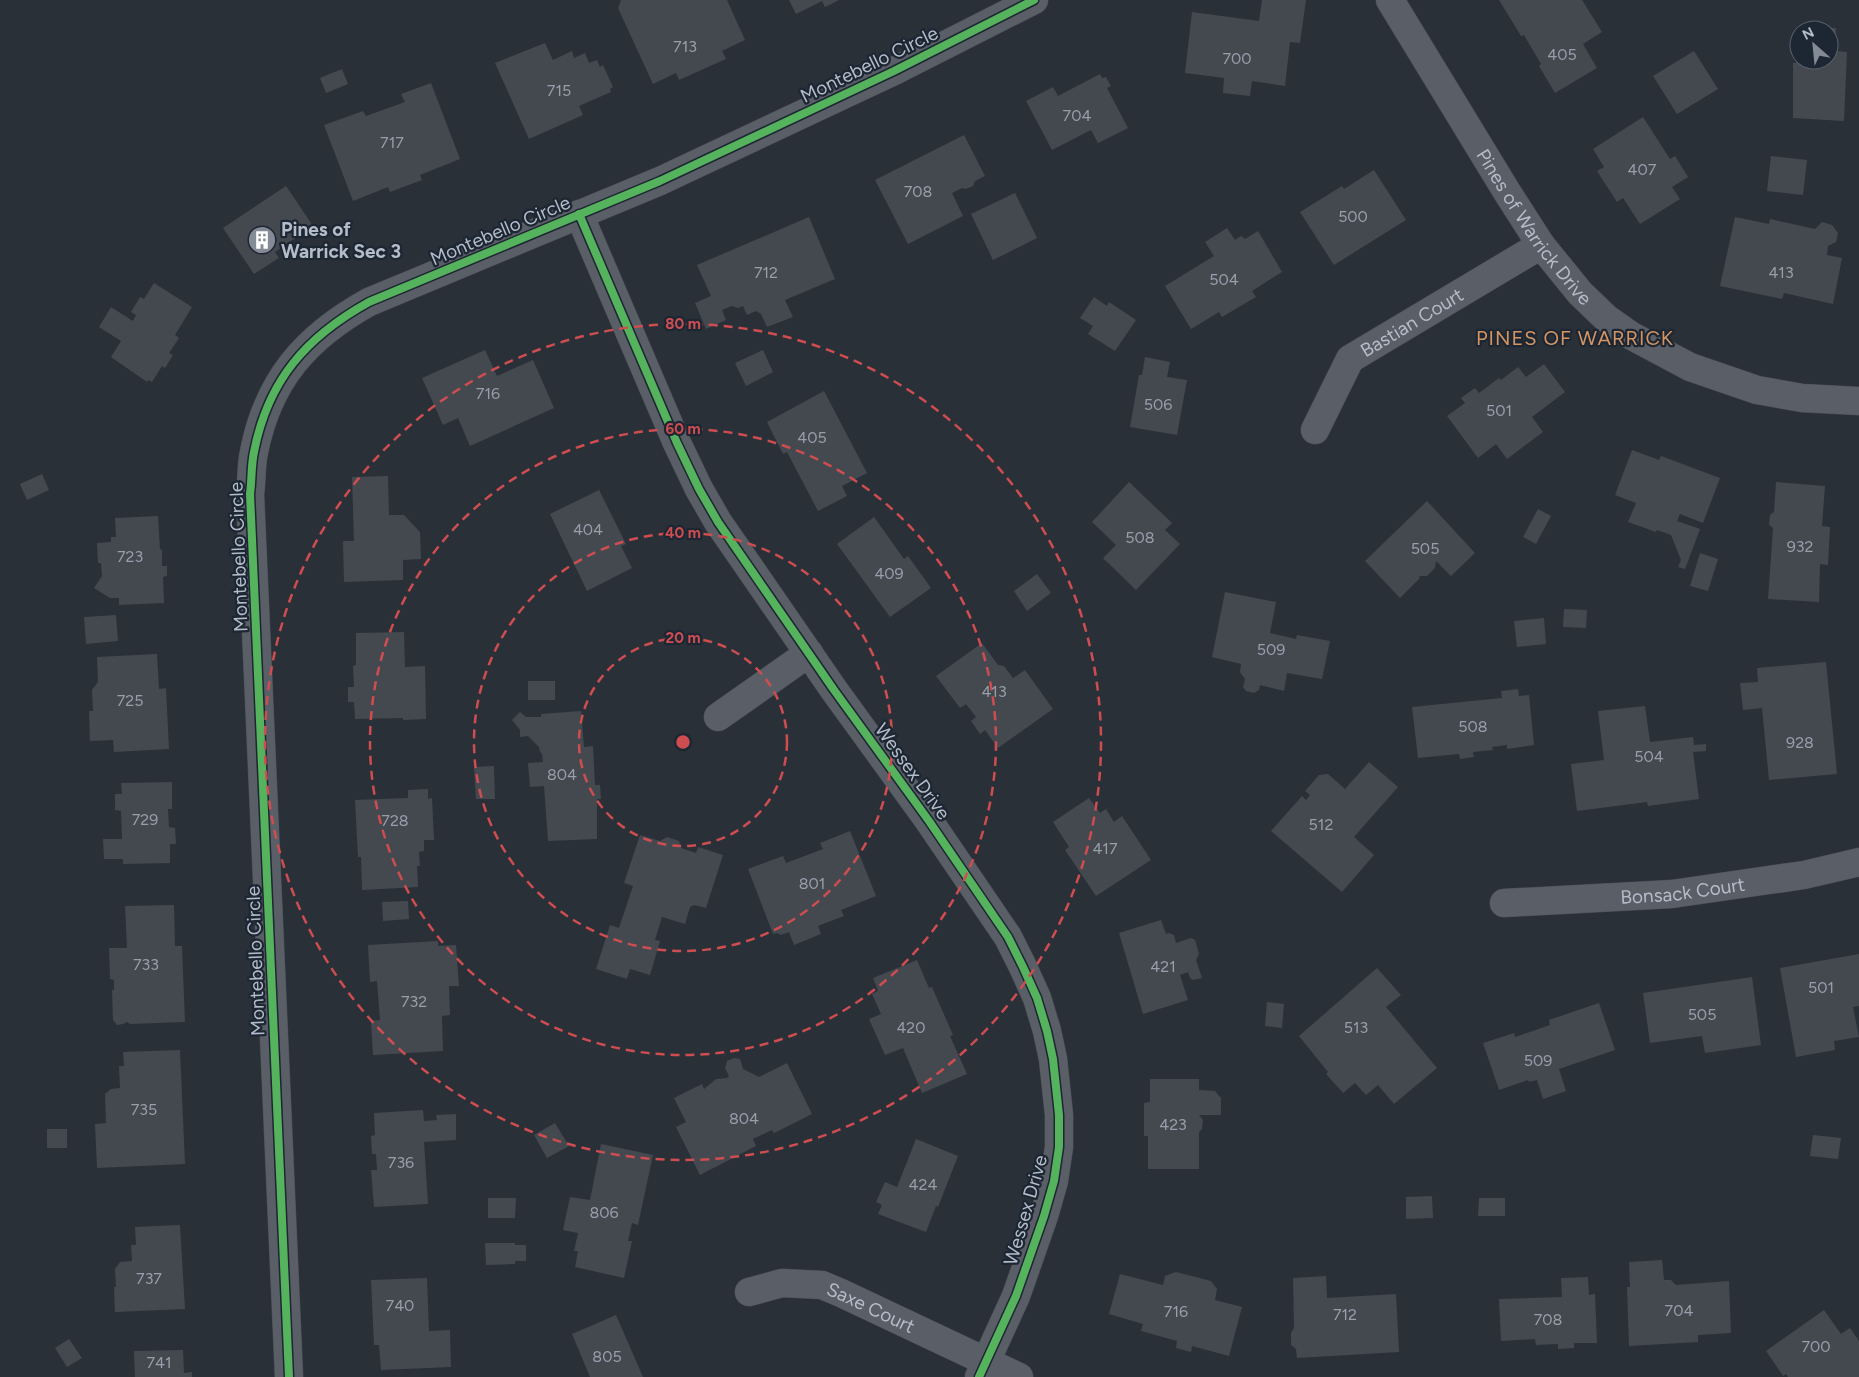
<svg xmlns="http://www.w3.org/2000/svg" width="1859" height="1377" font-family="Figtree,sans-serif">
  <rect width="100%" height="100%" fill="#2a3038"/>
  <path fill="#444950" d="M621,0h106l18,40 -23,11 4,8 -47,21 -3,-7 -23,11 -35,-76z
    M789,0h50l-14,7 -3,-6 -26,13z
    M1262,0h44l-6,43 -10,-1 -5,44 -33,-5 -2,15 -27,-3 1,-15 -39,-5 7,-61 67,9z
    M1499,0h83l20,32 -19,12 14,24 -42,25 -16,-27 2,-2 -17,-29 -3,1z
    M1798,27l38,1 -1,23 12,1 -3,69 -51,-3v-55h3l1,-27h2v24h30v-30h-31z
    M545,43l8,17 19,-9 2,7 11,-5 4,10 8,-3 3,7 3,-2 10,22 -3,2 1,3 -32,14 4,9 -54,24 -34,-76z
    M1694,51l24,38 -41,25 -24,-38z
    M342,69l6,15 -22,9 -6,-15z
    M1100,74l2,4 4,-1 5,9 -4,2 21,40 -30,15 -7,-13 -39,20 -26,-49 27,-14 5,9z
    M431,83l29,76 -40,16 2,5 -32,12 -2,-5 -35,14 -29,-76 39,-14 3,5 39,-14 -4,-8z
    M1643,117l27,42 5,-3 13,21 -16,10 8,12 -40,25 -17,-26 -6,4 -20,-31 7,-4 -11,-18z
    M964,135l21,41 -10,5 -2,5 -7,3 -4,-1 -10,5 11,23 -55,28 -33,-64z
    M1771,156l36,4 -4,35 -36,-4z
    M1374,170l32,50 -72,45 -34,-53 42,-26 2,3z
    M286,186l27,40 -38,26 4,6 -25,16 -31,-46z
    M1015,193l22,45 -44,22 -22,-46z
    M809,217l26,62 -50,21 8,17 -26,10 -6,-13 -5,-3 -9,4 -4,-9 -5,2 -6,-2 -10,4 4,10 -20,9 -11,-26 16,-7 -14,-31z
    M1735,217l34,7 1,-5 45,10 7,-7 10,3 6,8 -2,9 -8,4 -1,9 15,3 -9,46 -49,-11 -2,6 -62,-13z
    M1227,228l8,12 6,-4 4,3 13,-8 24,41 -30,19 4,6 -34,20 -3,-5 -28,17 -26,-43 49,-30 -9,-14z
    M154,283l38,24 -17,28 4,3 -10,15 4,2 -8,13 -3,-2 -10,16 -4,-2 -1,2 -36,-25 10,-16 -22,-14 12,-20 22,14 3,-6 -5,-3 9,-15 4,2z
    M1094,297l13,9 2,-4 27,18 -21,31 -27,-17 5,-8 -13,-8z
    M485,350l12,26 36,-16 21,48 -84,38 -12,-28 -15,7 -21,-47z
    M763,350l10,22 -27,14 -11,-23z
    M1145,357l25,5 -3,15 20,3 -10,55 -47,-8 9,-52h3z
    M1544,364l21,28 -33,25 11,15 -36,27 -11,-15 -18,14 -31,-42 18,-13 -4,-5 14,-10 4,5 20,-15 2,2 17,-13 8,10z
    M824,391l43,82 -25,13 5,10 -29,15 -31,-59 -4,2 -16,-32z
    M1632,450l27,10 2,-4 59,22 -17,45 -23,-9 -3,7 23,8 -15,40 -7,-2 3,-7 -10,-25 -14,-5 -1,2 -28,-10 8,-19 -21,-8z
    M42,474l7,16 -22,10 -7,-16z
    M388,476l1,39h15l16,17 1,27 -18,1v20l-59,2 -1,-41h11l-2,-64z
    M1129,482l43,41 -7,7 15,14 -44,46 -33,-32 13,-13 -24,-23z
    M1776,482l49,4 -3,40 8,1 -2,38 -8,-1 -1,38 -51,-3 5,-71 -4,-3 1,-10 4,-3z
    M599,490l27,54 -5,2 11,22 -45,23 -37,-77z
    M1427,501l48,52 -24,23 -15,-15 -1,7 -8,8h-8l1,2 -20,20 -35,-37z
    M1538,509l13,7 -15,28 -13,-7z
    M158,516l2,34 2,-1v17h5v10l-4,1 1,26 -45,2v-7h-9l-16,-10 8,-12 -1,-13h-3l-1,-20 14,-1v-5h5l-1,-19z
    M874,517l30,42 4,-3 23,32 -41,29 -53,-73z
    M1700,553l18,6 -10,32 -18,-5z
    M1037,574l14,19 -24,18 -13,-20z
    M1225,592l51,10 -6,31 26,6 1,-4 33,6 -8,38 -35,-6 -3,18 -24,-6 -1,5 -5,3 -8,-2 -3,-4 2,-8 -5,-7 1,-8 -29,-7z
    M1564,609l23,1 -1,18 -23,-1z
    M116,615l2,26 -32,3 -2,-27z
    M1544,618l2,26 -29,3 -3,-26z
    M404,632l1,35 20,-1 1,53 -23,1v-2l-48,1 -1,-17h-6v-15h6l-1,-21 3,-1v-32z
    M982,643l16,22 6,1 9,12 12,-8 28,39 -55,39 -13,-18 -5,4 -9,-13 5,-4 -10,-13 -6,4 -24,-32z
    M157,654l2,35 7,-1 3,61 -55,3 -1,-12 -23,1 -1,-30h4l-1,-21 6,-8 -1,-25z
    M1826,662l11,112 -68,6 -7,-72 -19,2 -3,-27 18,-1 -1,-14z
    M528,681h27v19h-27z
    M1518,689l1,7 10,-1 5,50 -27,4v-4l-15,2 1,3 -20,2 1,5 -14,2 -1,-5 -41,4 -6,-51 90,-9 -1,-7z
    M1645,706l5,36 43,-5 1,8 12,-1v7l-13,1 6,47 -51,7 -1,-4 -70,9 -6,-47 33,-4 -6,-49z
    M581,711l3,36 9,-1 2,39h5l1,14h-4v40l-49,2 -4,-55 -14,1 -2,-24 15,-1 -1,-8 -2,-2 -1,-5 -11,-11 -8,1v-7l-8,-10 8,-8 6,5h15v-3z
    M1369,762l29,25 -44,50 20,18 -32,37 -71,-61 31,-35 4,4 4,-5 -5,-4 14,-16 9,-1 17,15z
    M494,766l1,33h-19l-2,-32z
    M172,782v27h-4l1,18 6,1 1,16h-6v19l-47,1v-5h-19l-1,-20h19l-1,-28 -6,-1v-16h7l-1,-11z
    M428,789v10l4,-1 2,42h-10v11l-5,1 1,14h-3l1,21 -56,3 -1,-33h-3l-3,-57 53,-2v-8z
    M1089,798l11,15 6,-4 8,13 8,-6 29,44 -55,36 -31,-46 4,-3 -16,-25z
    M850,831l26,65 -35,14 3,6 -26,10 3,8 -27,11 -5,-13 -8,3 -4,-2 -4,1 -25,-65 35,-13 3,7 37,-14 -3,-6z
    M640,835l20,6 7,-4 12,4 2,7 15,5 2,-6 25,8 -17,53 -12,-3 -4,2 -5,17 -23,-7 -7,23 5,1 -10,34 -20,-6 -3,10 -31,-10 14,-44 9,3 14,-42 -9,-3z
    M408,901l1,18 -26,2 -1,-19z
    M174,905l1,41h7l3,76 -55,2 -3,-2 -4,2 -6,1 -4,-5 -1,-30h2v-10l-4,-1 -1,-31h18l-2,-42z
    M1161,920l5,14 3,-1 5,2 2,8 15,-5 4,2 4,14 -3,6 6,18 -9,2 -3,-2 -2,-6 -8,3 8,25 -45,14 -24,-81z
    M438,941v5l18,-1 3,41h-10l1,29 -8,1 1,35 -70,4 -2,-34 9,-1 -3,-39 -7,1 -2,-37z
    M1859,954v52l-6,1 6,30 -25,4 1,9 -39,7 -16,-89z
    M917,960l12,28 3,-1 21,48 -3,1 17,38 -45,19 -19,-45 -18,7 -16,-36 12,-5 -9,-20 6,-3 -5,-13z
    M1377,968l24,27 -15,12 51,61 -43,36 -16,-19 -12,10 -11,-12 -12,10 -17,-19 2,-2 -29,-36z
    M1752,977l9,68 -56,8 -3,-17 -52,7 -7,-50z
    M1267,1002l17,2 -2,24 -17,-2z
    M1599,1003l16,47 -56,19 7,22 -23,8 -6,-19 -8,2 -1,-2 -29,10 -16,-47 31,-10 1,4 35,-12 -1,-5z
    M180,1050l5,114 -88,4 -2,-44 11,-1 -1,-29 6,-5 9,-1 -1,-22h5l-1,-14z
    M734,1058l6,1 3,10 16,8 28,-14 25,51 -38,19 -2,-3 -19,9 3,7 -56,29 -24,-48 10,-5 -12,-24 28,-14 2,5 12,-10 11,-1 2,-2 -4,-8 2,-7z
    M1150,1079h49v11l16,1 6,7v17h-22l4,5 -1,9 -3,3v37h-51v-33h-4v-33l6,-1z
    M423,1110l1,11 13,-1 -1,-5 20,-1v26l-32,2 4,62 -54,3 -3,-37h6l-1,-16h-4l-1,-18 4,-1 -1,-22z
    M555,1123l14,23 -22,12 -13,-23z
    M47,1129h20v19h-20z
    M1813,1135l28,3 -3,21 -28,-3z
    M916,1139l42,17 -20,51 -2,-1 -10,26 -48,-18 4,-9 -6,-3 9,-20 12,5z
    M601,1144l52,11 -15,70 -6,-2 -4,18h4l-8,37 -49,-11 3,-16h-4l4,-18 -15,-3 7,-33 20,3z
    M1432,1196l1,22 -27,1v-22z
    M488,1198h28l-1,20h-27z
    M1479,1198h26v18h-27z
    M180,1225l5,84 -70,3 -1,-25h2l-1,-18 5,-7 12,-1 -1,-16h5l-1,-18z
    M485,1243h30v2h11v16h-11v3l-29,1z
    M1662,1260l2,20h7l5,5 53,-4 2,52 -33,2v7l-69,4 -2,-59h3l-1,-25z
    M1176,1272l35,9 6,8 -2,11 27,7 -13,49 -37,-10 -1,6 -15,-4 1,-7 -36,-10 2,-7 -34,-10 11,-40 43,11 2,-9z
    M1326,1276l1,22 69,-4 3,58 -102,6 -1,-9 -5,-4v-12l3,-5 -1,-50z
    M1588,1277l1,18 6,-1 2,49h-23v5l-16,1v-5l-22,1 -1,-6 -34,2 -2,-42 63,-2 -1,-19z
    M427,1278l2,53 21,-1 1,37 -70,3 -2,-25h-5l-3,-65z
    M1824,1310l17,24 9,-6 9,13v36h-71l-2,-3 -3,2 -17,-25z
    M616,1315l27,62h-53l-18,-43z
    M69,1339l13,19 -15,9 -12,-19z
    M183,1350l1,23 8,-1v5h-57l-1,-26z"/>
  <g fill="none" stroke-linecap="round" stroke-linejoin="round">
    <defs>
      <g id="minor">
        <path id="s1" d="M1390,0l117,192 34,53 39,48 26,25 24,17 60,32 67,23 45,8 57,3"/>
        <path d="M579,214l98,229 22,46 19,33 116,168 95,131 79,116 15,30 14,31 10,33 6,28 6,56v32l-5,34 -10,35 -28,80 -37,81"/>
        <path id="s2" d="M1315,430l35,-71 191,-114"/>
        <path d="M718,717l91,-64"/>
        <path id="s3" d="M1504,903l168,-9 132,-19 55,-13"/>
        <path id="s4" d="M749,1292l33,-9 40,2 19,8 178,84"/>
        <path d="M289,1377l-39,-883c2,-14 1,-29 4,-42 14,-72 52,-115 115,-150l291,-121 234,-110 140,-71"/>
      </g>
    </defs>
    <use href="#minor" stroke="#484c53" stroke-width="29"/>
    <use href="#minor" stroke="#5a5e66" stroke-width="28"/>
    <defs>
      <path id="cycleway" d="M579,214l98,229 22,46 19,33 116,168 95,131 79,116 15,30 14,31 10,33 6,28 6,56v32l-5,34 -10,35 -28,80 -37,81
        M289,1377l-39,-883c2,-14 1,-29 4,-42 14,-72 52,-115 115,-150l291,-121 234,-110 140,-71"/>
    </defs>
    <use href="#cycleway" stroke="#1d2633" stroke-width="11"/>
    <use href="#cycleway" stroke="#56b35d" stroke-width="8"/>
  </g>
  <g fill="none" stroke="#ce4d50" stroke-width="2.5" stroke-dasharray="9 6">
    <circle cx="683" cy="742" r="104"/>
    <circle cx="683" cy="742" r="209"/>
    <circle cx="683" cy="742" r="313"/>
    <circle cx="683" cy="742" r="418"/>
  </g>
  <defs>
    <symbol id="building-disc" viewBox="-11 -11 22 22"><circle r="9.5" fill="#848b96" stroke="#1d2633"/><path d="M-4-6H4V6H1V3H-1V6H-4ZM-2.5-4.3h1.7v1.8h-1.7ZM.8-4.3h1.7v1.8H.8ZM-2.5-1h1.7V.8h-1.7ZM.8-1h1.7V.8H.8Z" fill="#fff"/></symbol>
  </defs>
  <g fill-rule="evenodd">
    <use href="#building-disc" x="246" y="224" width="32" height="32"/>
  </g>
  <g text-anchor="middle" stroke-width="4.5" stroke-linejoin="round" paint-order="stroke">
    <g font-size="16" fill="#989fab">
      <text x="685" y="52">713</text>
      <text x="1562" y="60">405</text>
      <text x="1237" y="64">700</text>
      <text x="559" y="96">715</text>
      <text x="1077" y="121">704</text>
      <text x="392" y="148">717</text>
      <text x="1642" y="175">407</text>
      <text x="918" y="197">708</text>
      <text x="1353" y="222">500</text>
      <text x="766" y="278">712</text>
      <text x="1781" y="278">413</text>
      <text x="1224" y="285">504</text>
      <text x="488" y="399">716</text>
      <text x="1158" y="410">506</text>
      <text x="1499" y="416">501</text>
      <text x="812" y="443">405</text>
      <text x="588" y="535">404</text>
      <text x="1140" y="543">508</text>
      <text x="1800" y="552">932</text>
      <text x="1425" y="554">505</text>
      <text x="130" y="562">723</text>
      <text x="889" y="579">409</text>
      <text x="1271" y="655">509</text>
      <text x="994" y="697">413</text>
      <text x="130" y="706">725</text>
      <text x="1473" y="732">508</text>
      <text x="1800" y="748">928</text>
      <text x="1649" y="762">504</text>
      <text x="562" y="780">804</text>
      <text x="145" y="825">729</text>
      <text x="395" y="826">728</text>
      <text x="1321" y="830">512</text>
      <text x="1105" y="854">417</text>
      <text x="812" y="889">801</text>
      <text x="146" y="970">733</text>
      <text x="1163" y="972">421</text>
      <text x="1821" y="993">501</text>
      <text x="414" y="1007">732</text>
      <text x="1702" y="1020">505</text>
      <text x="911" y="1033">420</text>
      <text x="1356" y="1033">513</text>
      <text x="1538" y="1066">509</text>
      <text x="144" y="1115">735</text>
      <text x="744" y="1124">804</text>
      <text x="1173" y="1130">423</text>
      <text x="401" y="1168">736</text>
      <text x="923" y="1190">424</text>
      <text x="604" y="1218">806</text>
      <text x="149" y="1284">737</text>
      <text x="400" y="1311">740</text>
      <text x="1679" y="1316">704</text>
      <text x="1176" y="1317">716</text>
      <text x="1345" y="1320">712</text>
      <text x="1548" y="1325">708</text>
      <text x="1816" y="1352">700</text>
      <text x="607" y="1362">805</text>
      <text x="159" y="1368">741</text>
    </g>
    <g font-size="19" fill="#b4bcc9" stroke="#1d2633">
      <text transform="translate(869 64) rotate(-26)" y="7">Montebello Circle</text>
      <text dy="7" stroke="none"><textPath href="#s1" startOffset="269">Pines of Warrick Drive</textPath></text>
      <text transform="translate(500 230) rotate(-23)" y="7">Montebello Circle</text>
      <text dy="7" stroke="none"><textPath href="#s2" startOffset="151">Bastian Court</textPath></text>
      <text transform="translate(238 557) rotate(-92)" y="7">Montebello Circle</text>
      <text transform="translate(913 771) rotate(54)" y="7">Wessex Drive</text>
      <text dy="7" stroke="none"><textPath href="#s3" startOffset="179">Bonsack Court</textPath></text>
      <text transform="translate(255 961) rotate(-92)" y="7">Montebello Circle</text>
      <text transform="translate(1025 1210) rotate(-74)" y="7">Wessex Drive</text>
      <text dy="7" stroke="none"><textPath href="#s4" startOffset="128">Saxe Court</textPath></text>
    </g>
    <g font-size="19" font-weight="bold" fill="#b4bcc9" stroke="#1d2633" text-anchor="start">
      <text x="281" y="236">Pines of<tspan x="281" dy="22">Warrick Sec 3</tspan></text>
    </g>
    <g font-size="20" letter-spacing="1" fill="#d59563" stroke="#1d2633">
      <text x="1575" y="345">PINES OF WARRICK</text>
    </g>
  </g>
  <circle cx="683" cy="742" r="8" fill="#ce4d50" stroke="#1d2633" stroke-width="2.5"/>
  <g font-size="15" text-anchor="middle" font-weight="bold" fill="#ce4d50" stroke="#1d2633" stroke-width="4.5" stroke-linejoin="round" paint-order="stroke">
    <text x="683" y="329">80 m</text>
    <text x="683" y="434">60 m</text>
    <text x="683" y="538">40 m</text>
    <text x="683" y="643">20 m</text>
  </g>
  <g transform="translate(1814 45) rotate(333)"><circle r="24" fill="#1d2633" stroke="#59626f"/>
  <path d="M0-4L9 19L0 12L-9 19Z" fill="#848b96"/>
  <text y="-8" font-size="14" font-weight="bold" text-anchor="middle" fill="#b4bcc9">N</text>
  </g>
</svg>
